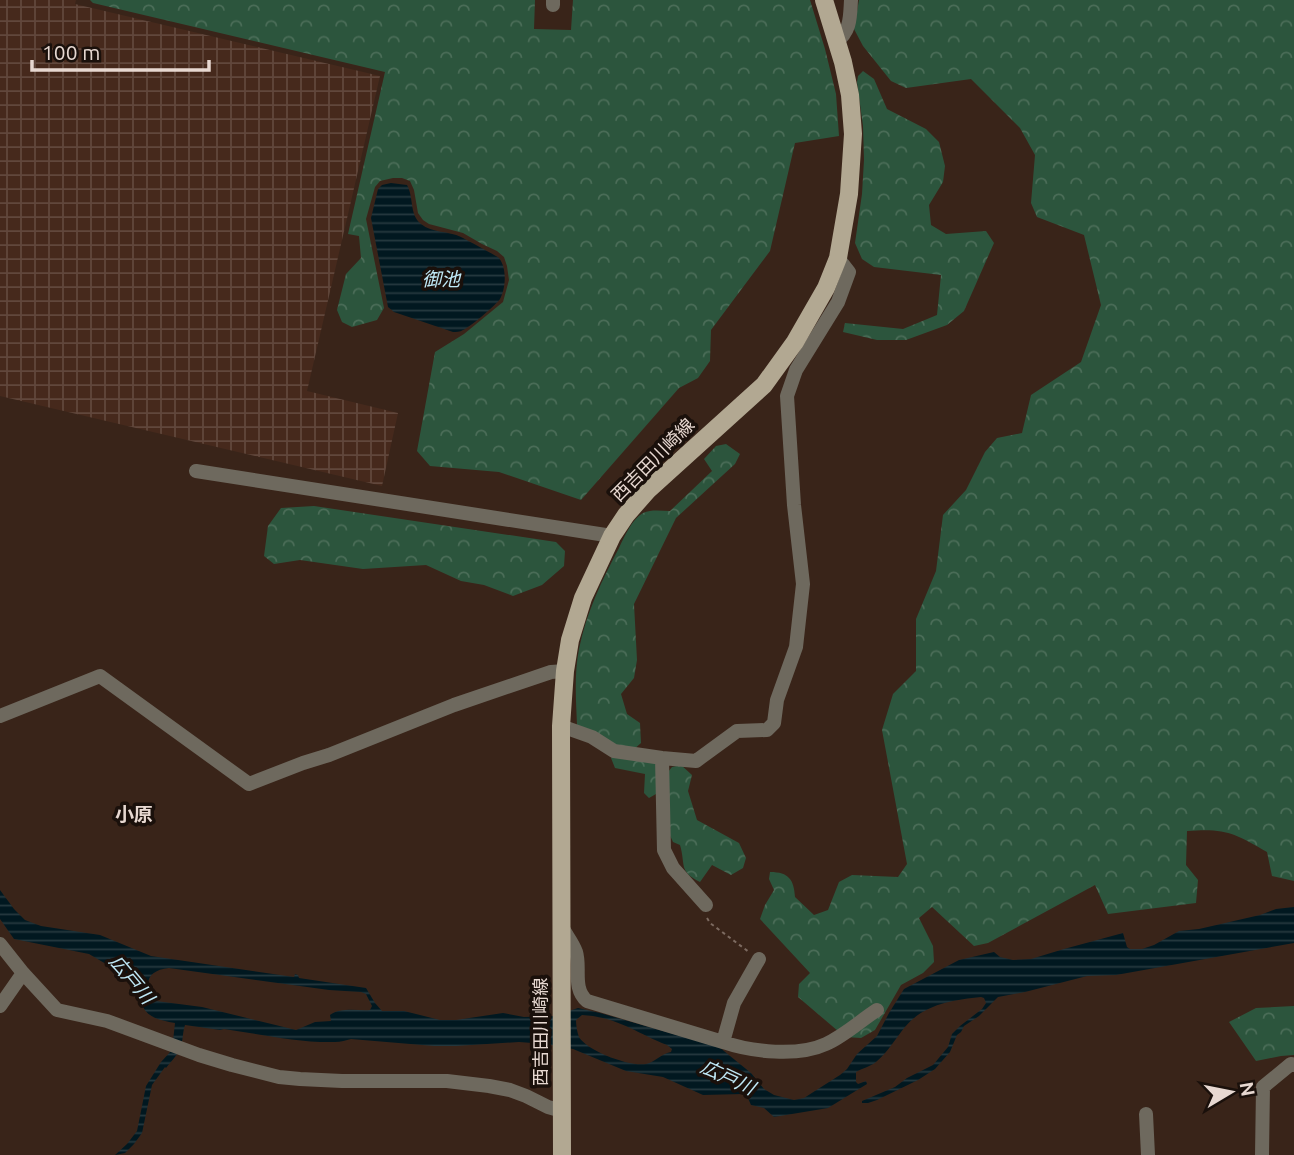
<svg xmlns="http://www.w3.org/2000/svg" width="1294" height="1155" font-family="Ubuntu,'Noto Sans JP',sans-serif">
  <defs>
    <pattern id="industrial-grid" width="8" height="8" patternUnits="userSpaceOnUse" patternTransform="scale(1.75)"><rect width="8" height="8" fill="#46291c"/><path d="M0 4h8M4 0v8" fill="none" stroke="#61473c"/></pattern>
    <pattern id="forest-crowns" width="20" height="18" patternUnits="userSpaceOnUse" patternTransform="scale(1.75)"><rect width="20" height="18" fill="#2c553d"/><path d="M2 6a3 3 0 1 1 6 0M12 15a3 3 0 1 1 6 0" fill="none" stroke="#4b6d58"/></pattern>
    <pattern id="water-rules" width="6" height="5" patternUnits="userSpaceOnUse" patternTransform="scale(1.75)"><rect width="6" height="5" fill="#011820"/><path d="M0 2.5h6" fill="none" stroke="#26393f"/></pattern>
  </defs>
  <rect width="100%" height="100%" fill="#392419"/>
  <path fill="url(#industrial-grid)" d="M0,0h76l-1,4 305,72 -73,315 91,22 -16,73 -382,-90z"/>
  <path fill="url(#forest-crowns)" d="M90,0h445l-1,29 37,1 2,-30h237l15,49 11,45 3,42 -44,7 -25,108 -59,79 -1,31 -12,17 -19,10 -98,112 -82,-28 -69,-6 -13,-15 18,-99 29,-18 39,-32 6,-22 -2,-14 -3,-9 -7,-6 -15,-7 -19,-11 -34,-9 -6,-4 -5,-7 -4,-23 -4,-9 -8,-3h-9l-13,3 -5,6 -9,32 18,89 -7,12 -25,7 -10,-5 -5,-12 9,-36 15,-16 -2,-22 -11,-2 37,-162 -292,-69z
    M859,0h435v881l-22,-5 -5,-24c-33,-19 -41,-24 -80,-21l-1,34 12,15 -2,23 -88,11 -13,-29 -107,58 -14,3 -42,-39 -13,11 14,28 1,16 -11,11 -22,12 -26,45 -14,8 -16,-1 -47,-40 1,-13 11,-11 -50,-54 5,-14 9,-15 -5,-11 1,-7c19,0 24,8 25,25l19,18 14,-5 11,-28 13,-7 46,2 9,-13 -25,-134 11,-36 23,-23v-52l20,-48 7,-56 23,-25 19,-38 12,-14 25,-5 9,-38 50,-33 20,-57 -17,-70 -47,-18 -6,-14 4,-48 -15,-27 -49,-49 -65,9 -15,-7 -28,-35 -9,-17z
    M863,71l11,8 13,30 39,20 13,13 6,24 -2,16 -14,23 2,20 15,9 40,-3 8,12 -30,68 -17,14 -41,15h-29l-34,-8 2,-9 58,6 34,-14 4,-40 -67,-8 -12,-8 -7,-16 7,-49 2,-34 -1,-34 -6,-44 1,-6z
    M726,444l14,10 -5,10 -59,54 -42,86 3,56 -3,18 -13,16 6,20 13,9 1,20 -8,7 -16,-3 -40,-22c-1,-25 -3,-51 2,-76 7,-36 23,-69 40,-101 5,-11 13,-29 24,-35 9,-4 18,-2 27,-2l42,-40 -8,-12 12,-13z
    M314,506l242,36 9,9 -1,15 -22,19 -29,11 -29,-11 -23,-4 -35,-16 -63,4 -63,-9 -26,4 -10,-8 4,-30 13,-18z
    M615,755l37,5 7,8 -3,26 -7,4 -5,-5 1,-19 -30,-6 -4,-10z
    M681,765l11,10 -4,16 9,29 42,23 7,15 -3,10 -12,7 -19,-10 -12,17c-22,-11 -14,-17 -20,-37l-7,-3 -5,-11v-59l4,-5z
    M1294,1006v49l-13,1 -25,5 -27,-39 27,-14z"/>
  <path fill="url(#water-rules)" fill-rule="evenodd" d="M391,183l16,2c7,12 2,29 14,39 11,9 28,7 40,13 4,2 36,19 38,21 8,10 7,30 1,41 -3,5 -31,29 -37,31 -3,2 -7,2 -10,2l-59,-20 -6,-5 -17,-89 7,-29 4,-4z
    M0,890l14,19 11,11 16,6 59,9 51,21 143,21 1,-3 3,1 1,3 67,10 9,15 7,8h22l36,9h16l47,-7 21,4 30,-1 24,-8 22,5 119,34 32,26 13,16 10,6 20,5 10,-2 36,-23 7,-6 10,-15 20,-18 12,-23 15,-24 55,-29 35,-8 6,5 13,3 18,-1 33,-10 59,-16 4,14 3,2h12l12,-4 25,-14 20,-2 61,-14 16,-6 18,-2v36l-178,32 -29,1 -62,16 -27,5 -19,19 -15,10 -3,6 -4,3 -7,17 -15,17 -17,11 -41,20 -9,3h-6v-2l33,-14 12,-9 26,-13 15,-18 4,-13 8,-8 22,-17 4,-6 -2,-5 -3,-1c-28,3 -57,7 -76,30 -10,12 -17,25 -29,35 -6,5 -14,6 -20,10v10l2,2 8,-3 1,3 -39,24 -54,9 -10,-9 -13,-3 -4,-9 -4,-2 -40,1 -40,-18 -37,-6 -53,-22 -27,-5 -27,-2 -63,4h-22l-83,-7c-5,1 -10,3 -16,3 -37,1 -75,-8 -111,-13l-4,1 -35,-5c-2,6 -2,11 -3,17 -1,10 -10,18 -16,26l-1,-1 -13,18 -10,48 -8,11 -9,9 -10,2 12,-11 10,-13 9,-45 15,-24 11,-12 3,-27c-11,-2 -26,-4 -32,-16 -2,-6 -1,-12 -4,-18l-33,-25 -17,-10 -75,-15 -14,-20zM169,968l160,22 32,2 5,2 6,12 -2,4c-12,1 -29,-3 -40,5l1,6 -16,1 -19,8 -94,-23 -46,-6c-14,-16 -9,-31 13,-33zM582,1015c36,2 54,18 85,30l5,4 -1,3c-11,2 -15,10 -25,12 -16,3 -59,-13 -67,-27 -2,-5 -3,-12 -3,-17z"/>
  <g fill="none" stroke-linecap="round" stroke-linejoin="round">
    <path stroke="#7c6a60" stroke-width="2" stroke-dasharray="3.5 3.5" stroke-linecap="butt" d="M707,918l3,5 39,29"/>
    <path stroke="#6e695e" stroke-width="14" d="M553,5v-5
      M836,42c15,-11 14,-25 15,-42
      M196,471l416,65
      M0,716l100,-40 149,108 54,-21 26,-8 125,-50 97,-33 14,-1
      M561,726l31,11 22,14 48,7 34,3 41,-30 30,-1 7,-7 3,-23 19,-53 7,-63 -9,-79 -7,-109 9,-26 42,-68 11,-30 -11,-14
      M662,758l2,92 9,18 33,37
      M562,927c4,8 11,16 14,25 5,16 -4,36 11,49l136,41
      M0,944l23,29 34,37 50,11 92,34 33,10 47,12 21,2 42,2h105l42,5 21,4 16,6 22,11 14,4
      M759,959l-25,44 -11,39c29,10 75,15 103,2 18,-8 34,-23 51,-34
      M0,1006l23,-33
      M1146,1114l2,41
      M1262,1155l1,-68 28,-23 3,1"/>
    <path stroke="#b2a892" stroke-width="18" d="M562,1155l-1,-429 4,-55 5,-31 13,-42 29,-62 14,-21 22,-25 116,-105 31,-43 31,-54 12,-30 11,-64 4,-60 -3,-39 -7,-33 -19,-62"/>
  </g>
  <g text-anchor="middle" stroke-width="7" stroke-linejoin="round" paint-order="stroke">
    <g font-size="18" fill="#e7d8d1" stroke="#1a100b">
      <text transform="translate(653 460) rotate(-45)" y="6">西吉田川崎線</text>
      <text transform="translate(541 1032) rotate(-90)" y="6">西吉田川崎線</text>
    </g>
    <g font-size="19" font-style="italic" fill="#bfe8f6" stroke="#1a100b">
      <text x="441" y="286">御池</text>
      <text transform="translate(132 979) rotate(50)" y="7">広戸川</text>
      <text transform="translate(728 1077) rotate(25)" y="7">広戸川</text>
    </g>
    <g font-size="19" font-weight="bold" fill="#e7d8d1" stroke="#1a100b">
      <text x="134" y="821">小原</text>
    </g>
  </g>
  <g transform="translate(1231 1092) rotate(80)" stroke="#1a100b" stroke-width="5" paint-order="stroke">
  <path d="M0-5L12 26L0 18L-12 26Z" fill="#e7d8d1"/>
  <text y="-10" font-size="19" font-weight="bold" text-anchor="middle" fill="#e7d8d1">N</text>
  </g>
  <path d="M32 60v10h177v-10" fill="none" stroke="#e7d8d1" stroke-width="3.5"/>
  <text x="42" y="60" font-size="21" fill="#e7d8d1" stroke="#1a100b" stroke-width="5" paint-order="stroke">100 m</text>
</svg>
